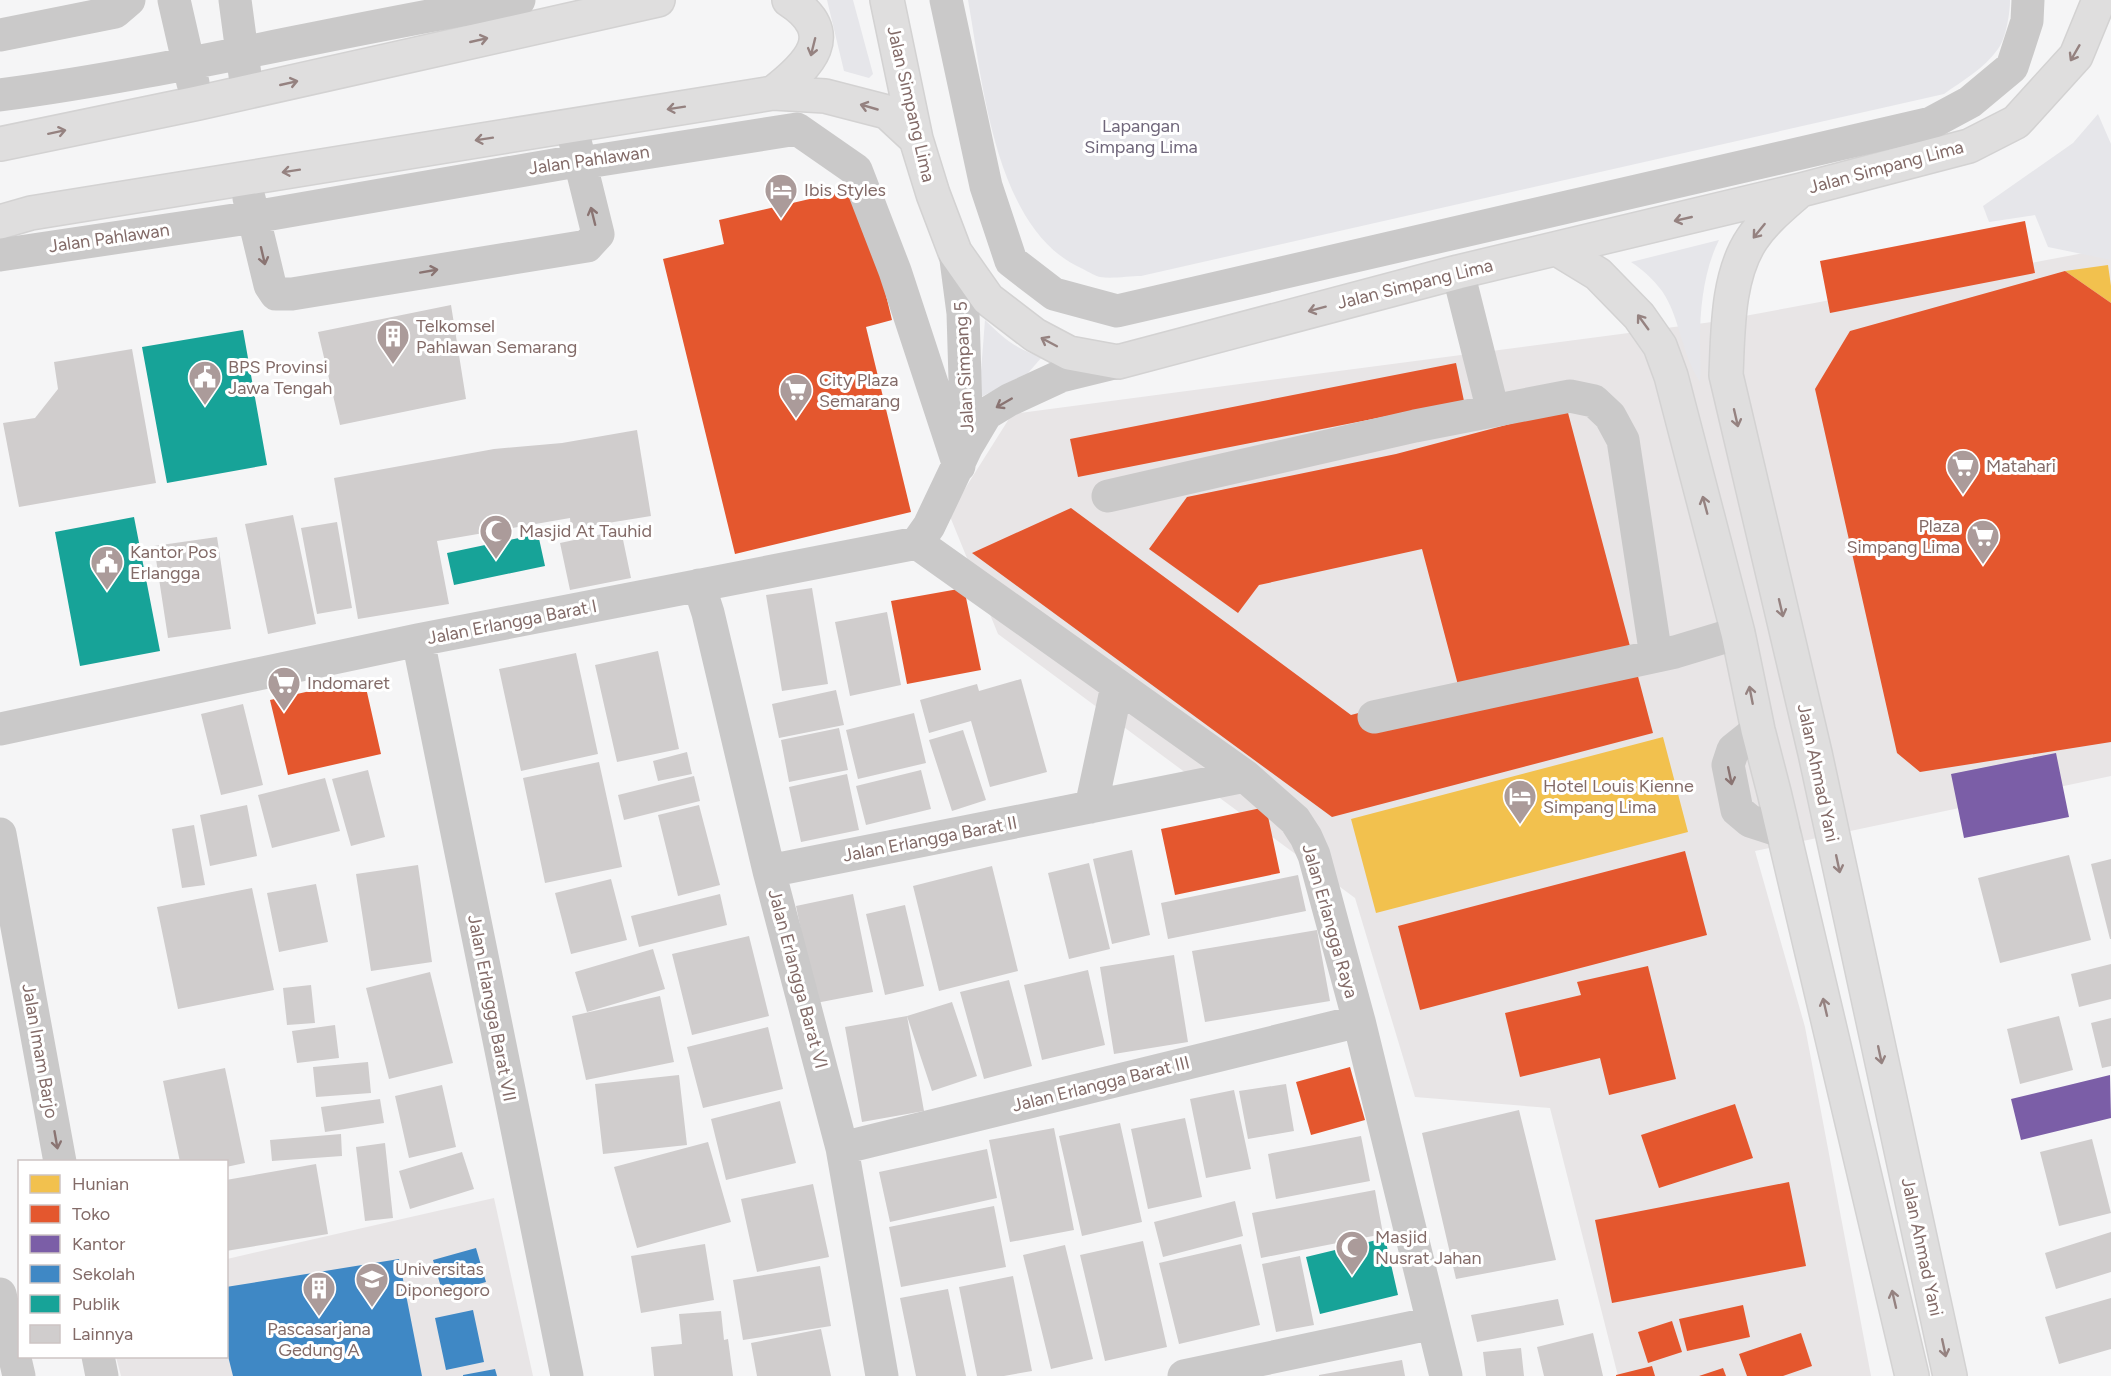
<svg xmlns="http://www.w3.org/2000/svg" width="2111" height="1376" font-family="Figtree,sans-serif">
  <rect width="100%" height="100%" fill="#f5f5f6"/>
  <path fill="#e8e5e6" d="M2111,248v528l-356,75 50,176 66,349h-253l-68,-268 -135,-11 -60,-199 -357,-264 -49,-120 63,-100 700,-92z
    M494,1198l39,178h-412l-5,-19 110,-1 1,-97z"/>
  <path fill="#e6e6ea" d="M827,0h26l20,74 -4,4 -25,-7z
    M968,0h1042c0,13 -4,38 -12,49 -13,19 -36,32 -54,45l-803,182c-12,0 -29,3 -41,1 -5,-1 -11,-5 -17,-8 -88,-38 -100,-185 -115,-269z
    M2098,114l13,30v116l-63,-13 -13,-32 -46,7 -6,-16 90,-63z
    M1719,240c-15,30 -19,67 -19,100 0,15 1,28 0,42 -19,-29 -20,-65 -38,-91 -9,-12 -19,-21 -31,-29z
    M985,320c19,19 31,29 57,37l-14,16 -49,25z"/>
  <path fill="#f2c14e" d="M2108,265l3,21v17l-46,-32z
    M1663,737l25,95 -312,81 -25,-94z"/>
  <path fill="#e4572e" d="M840,192l25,16 27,112 -26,7 45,185 -176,42 -72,-295 61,-15 -5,-24z
    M2025,221l10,52 -205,40 -10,-52z
    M2065,271l46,32v439l-191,30 -23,-19 -82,-364 35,-58z
    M1456,363l8,38 -386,76 -8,-38z
    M1567,409l86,324 -321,84 -360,-264 99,-45 280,207 117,-31 -10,1 -36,-136 -163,36 -21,28 -89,-64 38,-52 209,-43z
    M964,588l17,82 -74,14 -16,-83z
    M364,679l17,75 -93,21 -18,-75z
    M1266,807l14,66 -105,22 -14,-66z
    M1685,851l22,84 -287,75 -22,-84z
    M1648,966l28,113 -67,16 -9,-37 -80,19 -15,-64 76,-18 -4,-13z
    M1350,1067l15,53 -54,15 -15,-53z
    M1735,1104l18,54 -94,30 -18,-53z
    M1789,1182l17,84 -194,37 -17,-83z
    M1743,1305l7,32 -63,14 -8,-32z
    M1672,1321l10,31 -34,11 -10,-31z
    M1801,1333l11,33 -29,10h-36l-8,-22z
    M1652,1366l3,10h-39v-1z
    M1723,1368l3,8h-27z"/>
  <path fill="#7b5ea7" d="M2056,753l13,64 -105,21 -13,-64z
    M2110,1075l1,43 -90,22 -10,-41z"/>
  <path fill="#3f88c5" d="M476,1248l10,34 -43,12 -10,-34z
    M399,1259l23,117h-189l-7,-28v-61z
    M473,1310l11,52 -38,8 -11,-52z
    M495,1369l2,7h-34v-1z"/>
  <path fill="#17a398" d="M243,330l24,135 -100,18 -25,-136z
    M134,517l26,134 -80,15 -25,-134z
    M538,534l7,32 -91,19 -7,-32z
    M1385,1238l13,57 -78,19 -14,-57z"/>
  <path fill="#d0cdcd" d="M451,305l15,94 -126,26 -22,-93z
    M132,349l24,134 -137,24 -16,-84 32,-5 23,-29 -4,-27z
    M637,430l14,86 -80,13 -1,-11 -133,23 12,63 -91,15 -24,-141 160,-29 68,-6z
    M293,515l23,109 -48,10 -23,-110z
    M337,522l15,86 -35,6 -16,-86z
    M621,530l10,48 -61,12 -10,-47z
    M217,537l14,92 -63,9 -14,-92z
    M812,588l16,96 -46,7 -16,-96z
    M887,612l14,73 -51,11 -15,-74z
    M658,651l21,98 -62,13 -22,-97z
    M576,653l22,101 -77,17 -22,-102z
    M1021,679l26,93 -57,15 -19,-66 -42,12 -9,-33 57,-16 2,7z
    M836,690l8,35 -65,13 -7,-34z
    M243,704l20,81 -42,10 -20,-81z
    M914,713l12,50 -68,16 -12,-49z
    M839,728l9,42 -59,12 -8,-42z
    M963,730l23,70 -34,11 -23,-71z
    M687,752l5,22 -34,7 -5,-20z
    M599,762l23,105 -77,16 -22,-105z
    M368,770l17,67 -34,9 -19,-67z
    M921,770l10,39 -65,16 -10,-39z
    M847,774l12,56 -58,12 -12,-55z
    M694,776l6,25 -76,19 -6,-25z
    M325,778l15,53 -68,17 -14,-53z
    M247,805l10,51 -47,10 -10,-51z
    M699,805l21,80 -42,11 -20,-81z
    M194,825l11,60 -23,3 -10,-59z
    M1132,850l18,85 -38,9 -19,-85z
    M2069,855l22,85 -91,23 -22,-85z
    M2111,859v80h-1l-19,-75z
    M1089,863l21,86 -41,10 -21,-86z
    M418,865l14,97 -61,9 -15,-97z
    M992,866l26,105 -79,20 -26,-105z
    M1298,875l8,36 -138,28 -7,-36z
    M611,879l16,61 -56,14 -16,-61z
    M316,884l12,58 -49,10 -12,-59z
    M252,888l22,102 -96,19 -21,-102z
    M720,894l7,31 -88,22 -8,-31z
    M853,894l20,98 -57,11 -20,-97z
    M905,905l19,81 -39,9 -19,-81z
    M1317,930l13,71 -125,21 -13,-71z
    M749,936l20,80 -77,19 -20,-81z
    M653,949l12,40 -78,23 -12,-40z
    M1174,955l14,87 -74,12 -14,-87z
    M2111,964v35l-32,8 -8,-33z
    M1088,970l17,75 -63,15 -18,-75z
    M430,972l23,91 -64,16 -23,-91z
    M1009,980l23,86 -48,13 -24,-87z
    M311,985l4,38 -28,2 -4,-37z
    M660,996l14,66 -88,18 -14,-64z
    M952,1002l25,74 -45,15 -25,-75z
    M907,1016l17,95 -62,11 -17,-95z
    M2059,1016l14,54 -53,14 -13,-55z
    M2111,1018v48l-9,2 -11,-45z
    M335,1025l4,33 -42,5 -5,-32z
    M768,1027l15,62 -80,19 -16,-61z
    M368,1062l3,31 -55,4 -3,-30z
    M225,1068l20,95 -19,4v-5h-46l-17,-81z
    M679,1075l8,70 -84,9 -8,-70z
    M1286,1084l8,47 -46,8 -9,-48z
    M442,1085l14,62 -47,11 -14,-62z
    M1234,1090l17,79 -45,9 -16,-79z
    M380,1099l4,24 -59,9 -4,-25z
    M780,1101l16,62 -70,17 -15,-61z
    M1519,1110l37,150 -100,19 -34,-146z
    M1185,1118l17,79 -54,12 -17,-80z
    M1120,1123l22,99 -60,14 -23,-100z
    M1054,1128l20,102 -64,12 -21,-102z
    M341,1134l1,22 -70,5 -2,-21z
    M1361,1136l9,45 -94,18 -8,-45z
    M2092,1139l19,74 -52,13 -19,-74z
    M708,1142l23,80 -94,26 -23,-81z
    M385,1143l8,75 -28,3 -9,-74z
    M987,1149l10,49 -107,24 -11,-50z
    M462,1152l12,37 -64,20 -11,-38z
    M316,1164l12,70 -102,17v-71z
    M813,1184l16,73 -72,15 -16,-73z
    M1375,1190l8,44 -122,24 -9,-45z
    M1235,1201l8,35 -80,21 -9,-35z
    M994,1206l12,61 -105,20 -12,-60z
    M2111,1232v40l-55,17 -11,-36z
    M1143,1241l24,106 -62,14 -25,-106z
    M705,1244l9,56 -73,13 -10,-57z
    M1241,1244l19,81 -81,19 -20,-81z
    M1065,1245l28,114 -42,10 -28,-114z
    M1300,1256l14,69 -38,7 -14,-68z
    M820,1266l11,60 -88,14 -10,-60z
    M1013,1276l19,95 -28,5h-27l-18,-89z
    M948,1289l18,87h-50l-16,-78z
    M2111,1298v51l-52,15 -14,-47z
    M1558,1299l6,26 -87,17 -6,-27z
    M721,1311l3,29 4,-1 5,37h-79l-3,-29 31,-3 -3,-30z
    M821,1329l10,47h-74l-6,-33z
    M1593,1333l10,43h-59l-7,-29z
    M1521,1348l3,28h-38l-3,-24z
    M1402,1360l3,16h-86v-1z"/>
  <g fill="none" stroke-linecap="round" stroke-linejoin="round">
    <defs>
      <path id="major" d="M887,0l29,139 17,55 22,58 33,47 47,36 34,18 49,9 340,-90 343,-82 168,-44 47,-24 60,-66 23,-56
        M773,93c36,-28 68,-59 16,-93
        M0,144l198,-41 460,-103
        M1797,193c-16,14 -33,28 -45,46 -25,37 -24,93 -26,136l89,378 135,623
        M0,222l31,-9 742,-120 52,3 62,16 29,27
        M1557,249l41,25 41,42 21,30 11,30 67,257 20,97 16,62 138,584"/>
    </defs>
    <use href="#major" stroke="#d3d2d2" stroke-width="36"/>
    <path stroke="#cac9c9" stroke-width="33" d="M174,0l19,83
      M235,0l10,75
      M946,0l40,186 25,75 43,33 63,17 814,-188 39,-21 42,-35 15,-46 1,-21
      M0,35l115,-23 14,-12
      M0,95c174,-23 345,-67 519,-95
      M249,198l21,87 6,9h16l295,-48 11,-12 -23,-93
      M955,252l8,61 4,133
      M0,255l254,-38 317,-55 10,1 216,-34 59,41 39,101 64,195
      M1458,272l35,139
      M1108,496l307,-70 155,-30 24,5 16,15 13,24 33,216
      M917,543l328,233 50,44 11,17 8,18 45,166 87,355
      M699,585l9,28 61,258 73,277 40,228
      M418,640l149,736
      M1374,717l301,-65 63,-19
      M0,729l418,-89 499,-97 12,-17 38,-80 19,-32 23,-14 52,-24 57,-14
      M1758,730l-25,20 -5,15 9,45 13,11 34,11
      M1091,807l26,-121
      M0,834l60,328
      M769,871l476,-95
      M842,1148l517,-127
      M0,1294l19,82
      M98,1356l4,20
      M1184,1376l249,-53"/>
    <use href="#major" stroke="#dfdede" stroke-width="33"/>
  </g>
  <defs><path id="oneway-shaft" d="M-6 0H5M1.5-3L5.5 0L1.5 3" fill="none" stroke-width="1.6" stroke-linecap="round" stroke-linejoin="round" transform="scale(1.5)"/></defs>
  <g stroke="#958280">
    <use href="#oneway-shaft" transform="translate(479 40) rotate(-13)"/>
    <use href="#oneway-shaft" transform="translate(813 47) rotate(104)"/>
    <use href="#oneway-shaft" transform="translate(2075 53) rotate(120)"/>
    <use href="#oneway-shaft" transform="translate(289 83) rotate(-13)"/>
    <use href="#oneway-shaft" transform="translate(869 107) rotate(-164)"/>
    <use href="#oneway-shaft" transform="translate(676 108) rotate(171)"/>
    <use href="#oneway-shaft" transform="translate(57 132) rotate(-12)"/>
    <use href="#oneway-shaft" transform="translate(484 139) rotate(171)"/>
    <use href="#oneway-shaft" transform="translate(291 171) rotate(171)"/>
    <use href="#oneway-shaft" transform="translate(1683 219) rotate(167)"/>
    <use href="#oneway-shaft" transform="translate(1759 231) rotate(129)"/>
    <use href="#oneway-shaft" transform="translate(1317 309) rotate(165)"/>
    <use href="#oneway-shaft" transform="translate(1643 322) rotate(-126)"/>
    <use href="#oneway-shaft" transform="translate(1049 342) rotate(-152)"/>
    <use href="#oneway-shaft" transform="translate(1736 418) rotate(77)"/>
    <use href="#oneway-shaft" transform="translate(1705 505) rotate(-105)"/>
    <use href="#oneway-shaft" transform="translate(1781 608) rotate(77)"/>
    <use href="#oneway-shaft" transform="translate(1751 695) rotate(-101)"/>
    <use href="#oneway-shaft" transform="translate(1838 864) rotate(78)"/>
    <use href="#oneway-shaft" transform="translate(1825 1007) rotate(-103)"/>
    <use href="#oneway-shaft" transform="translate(1880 1055) rotate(78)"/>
    <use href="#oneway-shaft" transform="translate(1894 1299) rotate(-103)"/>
    <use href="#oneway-shaft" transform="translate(1944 1348) rotate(78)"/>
  </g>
  <g stroke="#8a7472">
    <use href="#oneway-shaft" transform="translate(593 216) rotate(-104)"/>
    <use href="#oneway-shaft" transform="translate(263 256) rotate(77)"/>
    <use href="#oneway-shaft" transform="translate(429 271) rotate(-10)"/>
    <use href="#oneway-shaft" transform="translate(1004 403) rotate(150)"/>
    <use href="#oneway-shaft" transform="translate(1730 776) rotate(78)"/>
    <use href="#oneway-shaft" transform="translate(56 1140) rotate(80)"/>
  </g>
  <defs>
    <symbol id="hotel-pin" viewBox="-11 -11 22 30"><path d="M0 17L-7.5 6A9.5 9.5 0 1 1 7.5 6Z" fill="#ab9b9a" stroke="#fff"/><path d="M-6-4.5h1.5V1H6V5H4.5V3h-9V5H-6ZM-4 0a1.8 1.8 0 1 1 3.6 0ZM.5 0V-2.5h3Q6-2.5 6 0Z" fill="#fff"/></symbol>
    <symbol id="building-pin" viewBox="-11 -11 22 30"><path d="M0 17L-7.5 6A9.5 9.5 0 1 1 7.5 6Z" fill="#ab9b9a" stroke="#fff"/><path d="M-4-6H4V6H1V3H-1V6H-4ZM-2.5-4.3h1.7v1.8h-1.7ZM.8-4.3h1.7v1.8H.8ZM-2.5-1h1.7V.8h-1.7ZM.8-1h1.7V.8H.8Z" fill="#fff"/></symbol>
    <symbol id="civic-pin" viewBox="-11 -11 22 30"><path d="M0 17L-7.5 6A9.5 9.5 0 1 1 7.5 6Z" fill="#ab9b9a" stroke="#fff"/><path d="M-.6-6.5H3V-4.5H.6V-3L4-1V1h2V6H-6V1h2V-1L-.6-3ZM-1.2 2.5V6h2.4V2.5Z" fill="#fff"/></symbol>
    <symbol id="supermarket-pin" viewBox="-11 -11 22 30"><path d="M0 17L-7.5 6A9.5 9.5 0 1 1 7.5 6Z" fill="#ab9b9a" stroke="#fff"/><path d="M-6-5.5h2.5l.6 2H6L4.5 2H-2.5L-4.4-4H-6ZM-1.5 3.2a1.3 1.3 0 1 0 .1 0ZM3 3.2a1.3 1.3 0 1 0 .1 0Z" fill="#fff"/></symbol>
    <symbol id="mosque-pin" viewBox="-11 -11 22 30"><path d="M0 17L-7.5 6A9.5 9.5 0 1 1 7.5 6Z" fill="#ab9b9a" stroke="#fff"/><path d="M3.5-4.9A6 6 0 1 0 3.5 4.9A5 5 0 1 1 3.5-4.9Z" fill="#fff"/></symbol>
    <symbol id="university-pin" viewBox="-11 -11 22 30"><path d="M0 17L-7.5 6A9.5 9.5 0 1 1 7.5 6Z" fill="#ab9b9a" stroke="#fff"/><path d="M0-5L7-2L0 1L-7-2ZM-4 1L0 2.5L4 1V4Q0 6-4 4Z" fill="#fff"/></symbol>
  </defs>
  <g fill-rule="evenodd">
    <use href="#hotel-pin" x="762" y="171" width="38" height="52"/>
    <use href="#building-pin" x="374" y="317" width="38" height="52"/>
    <use href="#civic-pin" x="186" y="358" width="38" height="52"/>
    <use href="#supermarket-pin" x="777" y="371" width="38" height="52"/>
    <use href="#supermarket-pin" x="1944" y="447" width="38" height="52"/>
    <use href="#mosque-pin" x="477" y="512" width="38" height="52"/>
    <use href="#supermarket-pin" x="1964" y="517" width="38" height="52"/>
    <use href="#civic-pin" x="88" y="543" width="38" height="52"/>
    <use href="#supermarket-pin" x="265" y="664" width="38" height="52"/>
    <use href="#hotel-pin" x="1501" y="777" width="38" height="52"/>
    <use href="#mosque-pin" x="1333" y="1228" width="38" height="52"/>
    <use href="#university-pin" x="353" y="1260" width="38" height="52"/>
    <use href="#building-pin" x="300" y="1269" width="38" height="52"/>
  </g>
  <g text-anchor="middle" stroke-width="6" stroke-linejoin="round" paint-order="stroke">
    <g font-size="18" fill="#836b68" stroke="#fff">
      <text transform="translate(911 104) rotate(77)" y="6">Jalan Simpang Lima</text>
      <text transform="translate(589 160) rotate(-8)" y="6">Jalan Pahlawan</text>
      <text transform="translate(1886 167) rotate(-15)" y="6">Jalan Simpang Lima</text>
      <text transform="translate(109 238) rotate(-8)" y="6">Jalan Pahlawan</text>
      <text transform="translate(1415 284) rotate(-14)" y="6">Jalan Simpang Lima</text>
      <text transform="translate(964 367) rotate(-93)" y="6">Jalan Simpang 5</text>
      <text transform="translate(512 622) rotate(-11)" y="6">Jalan Erlangga Barat I</text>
      <text transform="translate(1818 773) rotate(78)" y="6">Jalan Ahmad Yani</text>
      <text transform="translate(930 839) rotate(-11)" y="6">Jalan Erlangga Barat II</text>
      <text transform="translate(1330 921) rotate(74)" y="6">Jalan Erlangga Raya</text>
      <text transform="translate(798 979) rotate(75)" y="6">Jalan Erlangga Barat VI</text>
      <text transform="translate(492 1008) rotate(79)" y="6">Jalan Erlangga Barat VII</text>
      <text transform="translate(40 1051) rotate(80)" y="6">Jalan Imam Barjo</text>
      <text transform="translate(1101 1084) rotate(-14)" y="6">Jalan Erlangga Barat III</text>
      <text transform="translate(1922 1247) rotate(78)" y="6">Jalan Ahmad Yani</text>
    </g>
    <g font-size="18" fill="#70677b" stroke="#fff">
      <text x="1141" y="132">Lapangan<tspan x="1141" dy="21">Simpang Lima</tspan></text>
    </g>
    <g font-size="18" fill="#836b68" stroke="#fff" text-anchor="start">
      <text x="804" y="196">Ibis Styles</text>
      <text x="416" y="332">Telkomsel<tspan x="416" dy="21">Pahlawan Semarang</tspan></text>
      <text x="228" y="373">BPS Provinsi<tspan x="228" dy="21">Jawa Tengah</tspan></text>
      <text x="819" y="386">City Plaza<tspan x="819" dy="21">Semarang</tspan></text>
      <text x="1986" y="472">Matahari</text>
      <text x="1960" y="532" text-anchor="end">Plaza<tspan x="1960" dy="21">Simpang Lima</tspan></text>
      <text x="519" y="537">Masjid At Tauhid</text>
      <text x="130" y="558">Kantor Pos<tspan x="130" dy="21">Erlangga</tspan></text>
      <text x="307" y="689">Indomaret</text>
      <text x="1543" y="792">Hotel Louis Kienne<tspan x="1543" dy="21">Simpang Lima</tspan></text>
      <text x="1375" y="1243">Masjid<tspan x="1375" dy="21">Nusrat Jahan</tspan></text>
      <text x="395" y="1275">Universitas<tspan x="395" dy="21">Diponegoro</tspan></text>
      <text x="319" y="1335" text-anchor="middle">Pascasarjana<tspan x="319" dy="21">Gedung A</tspan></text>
    </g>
  </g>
  <rect x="18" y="1160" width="210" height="198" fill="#ffffff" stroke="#cdc4c3" stroke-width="1.5"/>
  <rect x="30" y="1175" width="30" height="18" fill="#f2c14e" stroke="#cdc4c3" stroke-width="1.5"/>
  <text x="72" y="1190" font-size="18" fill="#836b68">Hunian</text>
  <rect x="30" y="1205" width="30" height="18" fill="#e4572e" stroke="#cdc4c3" stroke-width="1.5"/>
  <text x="72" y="1220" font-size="18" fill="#836b68">Toko</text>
  <rect x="30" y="1235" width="30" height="18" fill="#7b5ea7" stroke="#cdc4c3" stroke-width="1.5"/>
  <text x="72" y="1250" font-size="18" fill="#836b68">Kantor</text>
  <rect x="30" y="1265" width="30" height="18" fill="#3f88c5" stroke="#cdc4c3" stroke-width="1.5"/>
  <text x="72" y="1280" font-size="18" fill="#836b68">Sekolah</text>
  <rect x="30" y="1295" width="30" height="18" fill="#17a398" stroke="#cdc4c3" stroke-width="1.5"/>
  <text x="72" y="1310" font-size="18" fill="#836b68">Publik</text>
  <rect x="30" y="1325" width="30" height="18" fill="#d0cdcd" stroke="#cdc4c3" stroke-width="1.5"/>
  <text x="72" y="1340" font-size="18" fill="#836b68">Lainnya</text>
</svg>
